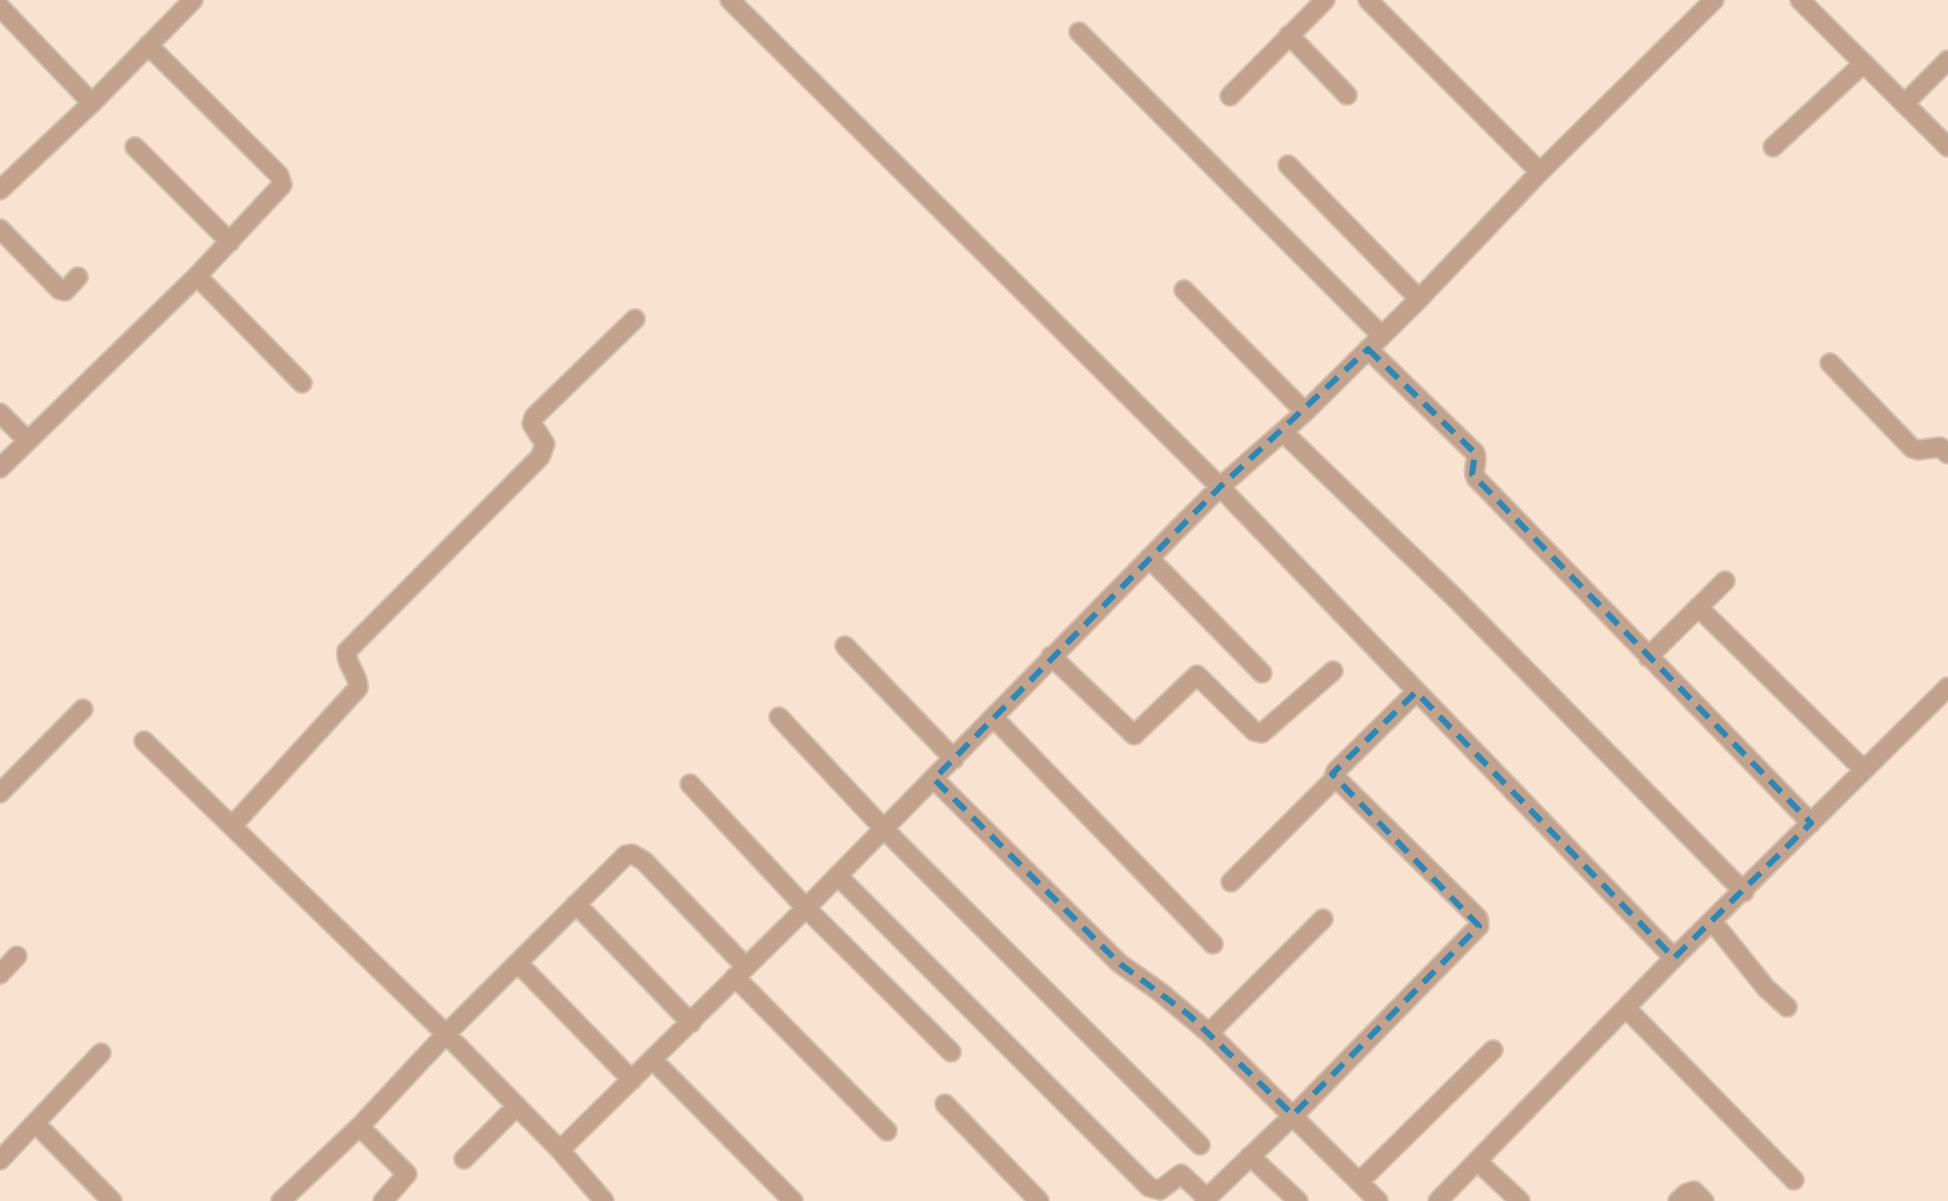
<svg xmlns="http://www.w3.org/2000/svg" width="1948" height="1201" font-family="'Libre Baskerville',serif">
  <rect width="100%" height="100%" fill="#fae2d1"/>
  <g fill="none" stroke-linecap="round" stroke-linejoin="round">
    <defs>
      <path id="street" d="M730,0l490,487 454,471
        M1368,0l172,172
        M1800,0l148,147
        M0,7l92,96
        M1079,32l303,304
        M1289,35l58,60
        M1230,96l95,-96
        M1904,104l44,-44
        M135,147l95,95
        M1773,147l91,-84
        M1288,165l131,134
        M0,190l92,-87 101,-103
        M0,229l60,61 5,1 13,-14
        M197,276l105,107
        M1184,290l121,122
        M1368,349l107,104c4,9 -4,16 1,25l335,345
        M1830,363l82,85 6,2 22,-3 8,7
        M0,413l27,27
        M1283,432l172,166 289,294
        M0,468l197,-192 85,-91 -3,-10 -131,-130
        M1149,558l113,115
        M1698,607l166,163
        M845,646l109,113
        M1051,656l83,79 63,-60 57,56 8,2 71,-62
        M1648,657l77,-76
        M779,717l105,112 316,316
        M994,718l219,226
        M144,741l302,293 114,116 44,51
        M934,779l185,184 41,29 49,41 169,168
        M690,784l116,124 145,144
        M0,793l83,-84
        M233,825l125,-137c1,-13 -13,-24 -11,-37l193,-194 5,-13 -13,-20 2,-7 101,-98
        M838,876l311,311 11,3 21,-16 26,24
        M1231,882l104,-104
        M576,904l115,119
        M1712,921l54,67 21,19
        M518,963l114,117
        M0,974l17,-18
        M735,977l152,154
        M1626,1008l168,172
        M1209,1033l114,-114
        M653,1060l140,141
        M945,1104l94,97
        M35,1123l77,78
        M360,1127l47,47 -24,27
        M560,1150l246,-242 370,-377 44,-44 85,-75 114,-113 121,-127 174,-172
        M1250,1156l48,45
        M464,1159l53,-53
        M0,1160l101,-107
        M1478,1162l42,39
        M1359,1182l134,-132
        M281,1201l81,-77 84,-90 180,-179 6,-1 12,7 102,106
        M1204,1201l97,-93 178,-182 -1,-8 -5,-5 -139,-137 2,-5 80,-79
        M1438,1201l236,-243 274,-271
        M1678,1201l9,-8 7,-2 10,10"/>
    </defs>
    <use href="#street" stroke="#d4bfb0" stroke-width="22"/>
    <use href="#street" stroke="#c2a28c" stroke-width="18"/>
  </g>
  <path fill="none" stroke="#2f87b6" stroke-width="6" stroke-dasharray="16 10" stroke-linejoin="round" d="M1368,349l107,104 -3,21 339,349 -137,135 -258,-266 -84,82 147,152 -186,189 -104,-100 -70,-52 -185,-184 286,-292z"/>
</svg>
